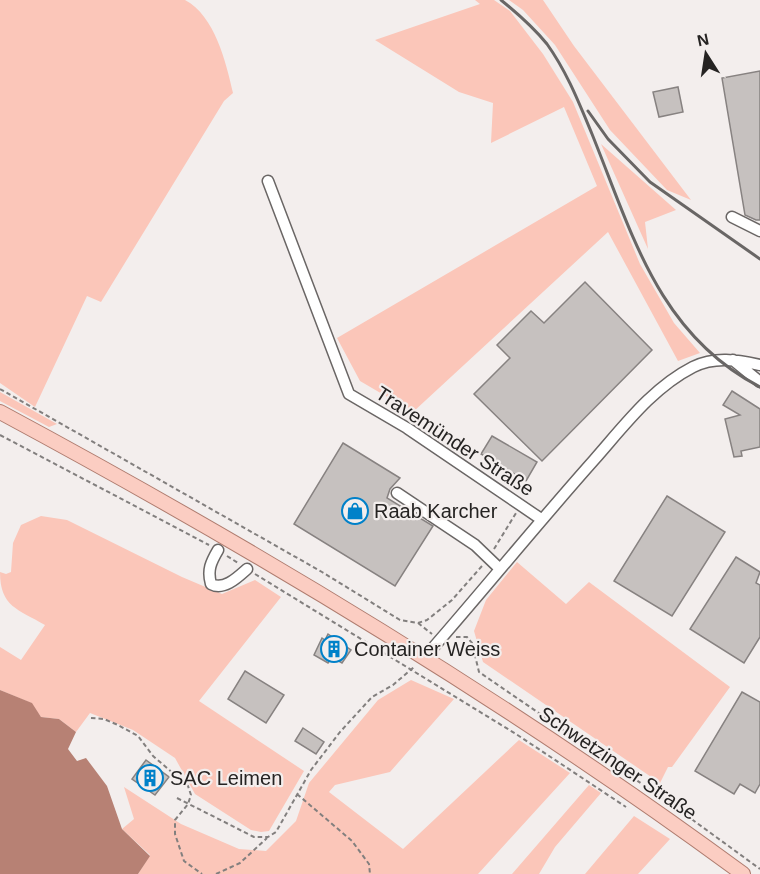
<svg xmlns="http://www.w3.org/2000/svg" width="760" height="874" font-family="Arial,sans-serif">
  <rect width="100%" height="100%" fill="#f3eeed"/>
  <path fill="#fbc6b9" d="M0,0h185c30,16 41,62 48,93l-9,8 -123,201 -14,-6 -52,111 -35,-24z
    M475,0h19l16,11 33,43 30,48 67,162 34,59 26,30 -22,8 -70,-129 -195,180 -53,-31 -23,-43 260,-152 -33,-79 -73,36 2,-40 -34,-11 -84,-52 105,-36z
    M509,0h34l31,46 117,154 -24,-10 -57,-60 -55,-85 -32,-35z
    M601,144l75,66 -31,12 3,27z
    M0,392l57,32 -8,3 -49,-26z
    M41,516l26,4 115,57 40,17 33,-14 26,17 -82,104 105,70 -35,60 -8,1 -10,-2 -56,-36 -20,-36 -42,-28 -43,-17 -14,19 -17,-13 -18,-2 -10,-14 -31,-13v-43l21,13 24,-35c-27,-16 -45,-18 -45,-53l6,2 5,-2 2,-29 8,-18z
    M517,562l49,42 23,-22 141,105 -58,80h-4l-8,16 -177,-121 -9,-31 12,-31z
    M411,680l43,19 -64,73 -55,13 -6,7 74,57 116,-109 51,33 -92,101h-340l12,-19 -28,-26 12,-10 -10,-32 57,37 58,25 27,2 30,-30 13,-38 69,-83z
    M589,785l12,8 -46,54 -16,27h-27z
    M634,816l36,23 -32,35h-53z"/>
  <path fill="#b78174" d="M0,690l32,13 9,14 18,2 17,13 -8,17 9,12 9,-3 21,28 15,43 28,27 -12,18h-138z"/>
  <path fill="#c6c1bf" stroke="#878281" stroke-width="1.5" d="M760,71v149h-4l-11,-5 -23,-137z
    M678,87l5,25 -24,5 -6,-25z
    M585,282l67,68 -110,111 -68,-67 36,-36 -13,-13 34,-34 13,12z
    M732,391l28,18v38l-19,4 1,5 -8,1 -9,-38 15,-4 -17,-10z
    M492,436l45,26 -11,19 -45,-27z
    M343,443l57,35 -10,11 -3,9 46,28 -38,60 -101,-62z
    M667,496l58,36 -53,84 -58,-35z
    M736,557l24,15 -4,11 4,2v52l-16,26 -54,-34z
    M328,634l23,16 -9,13 -10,-6 -4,6 -14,-8 8,-17 3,2z
    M245,671l39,24 -18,28 -38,-24z
    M742,692l18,10v82l-5,9 -15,-9 -6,10 -39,-23z
    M303,728l21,14 -8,12 -21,-13z
    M146,760l23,17 -14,18 -23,-16z"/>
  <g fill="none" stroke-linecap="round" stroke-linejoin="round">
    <defs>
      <path id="minor" d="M268,181l81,213 58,34 134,91
        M732,217l28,14
        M733,360l27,22
        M397,493l78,52 25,24
        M218,550c-7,12 -11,20 -7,34 13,7 27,-7 36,-15
        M425,657c57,-65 112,-133 169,-197 30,-34 58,-72 99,-93 22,-11 44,-7 67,-2"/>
      <path id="major" d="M0,412c257,138 508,289 743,462"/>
    </defs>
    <use href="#minor" stroke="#6a6665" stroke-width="13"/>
    <use href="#major" stroke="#af7c6f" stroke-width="16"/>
    <path stroke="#827f7e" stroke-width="2" stroke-dasharray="4.5 3" stroke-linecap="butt" d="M0,389l322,183 78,48 18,3 9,-3 25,-20 30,-34
      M0,435l209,110
      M494,549l22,-36
      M227,556l11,7
      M255,574l261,160 110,73
      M418,623l14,11
      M456,637h11l5,6 7,29 185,127 96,70
      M91,718l13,1 14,6 20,11 15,20 35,30 3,9 -3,9 -13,16v14l9,27 18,13
      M297,794l55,47 17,23 1,10
      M177,798l77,39h14l8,-5 35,-62 29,-38 32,-35 21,-12 21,-18
      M216,874l24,-11 27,-25"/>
    <use href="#minor" stroke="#fff" stroke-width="10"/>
    <use href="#major" stroke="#fbcdc2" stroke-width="14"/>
    <path stroke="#696665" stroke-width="3" d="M501,0c16,13 33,28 46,44 20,28 32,59 45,90 40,99 66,200 168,253
      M588,111l20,28 42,43 110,77"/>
  </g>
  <defs>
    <symbol id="shop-ring" viewBox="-11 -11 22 22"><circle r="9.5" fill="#f3eeed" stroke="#0081c9" stroke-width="1.5"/><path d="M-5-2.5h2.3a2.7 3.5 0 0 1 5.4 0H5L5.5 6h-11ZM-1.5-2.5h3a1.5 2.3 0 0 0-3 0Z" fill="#0081c9"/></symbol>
    <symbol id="building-ring" viewBox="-11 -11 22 22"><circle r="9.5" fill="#f3eeed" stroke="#0081c9" stroke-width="1.5"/><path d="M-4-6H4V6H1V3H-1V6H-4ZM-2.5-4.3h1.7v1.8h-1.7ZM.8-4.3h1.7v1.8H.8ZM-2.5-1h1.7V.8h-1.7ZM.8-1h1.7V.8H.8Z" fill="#0081c9"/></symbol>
  </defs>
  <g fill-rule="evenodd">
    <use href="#shop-ring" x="340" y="496" width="30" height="30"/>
    <use href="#building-ring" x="319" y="634" width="30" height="30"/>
    <use href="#building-ring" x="135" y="763" width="30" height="30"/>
  </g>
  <g text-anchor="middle" stroke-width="4.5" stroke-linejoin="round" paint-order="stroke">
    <g font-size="20" fill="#252322" stroke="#f3eeed">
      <text transform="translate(455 441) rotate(33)" y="7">Travemünder Straße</text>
      <text transform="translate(618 763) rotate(34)" y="7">Schwetzinger Straße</text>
    </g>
    <g font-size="20" fill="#252322" stroke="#f3eeed" text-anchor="start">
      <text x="374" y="518">Raab Karcher</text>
      <text x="354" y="656">Container Weiss</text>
      <text x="170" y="785">SAC Leimen</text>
    </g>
  </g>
  <g transform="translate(706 54) rotate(348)" stroke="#f3eeed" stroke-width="4.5" paint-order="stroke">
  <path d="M0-4.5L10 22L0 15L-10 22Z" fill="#252322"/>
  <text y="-9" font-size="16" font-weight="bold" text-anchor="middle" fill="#252322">N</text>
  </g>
</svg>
